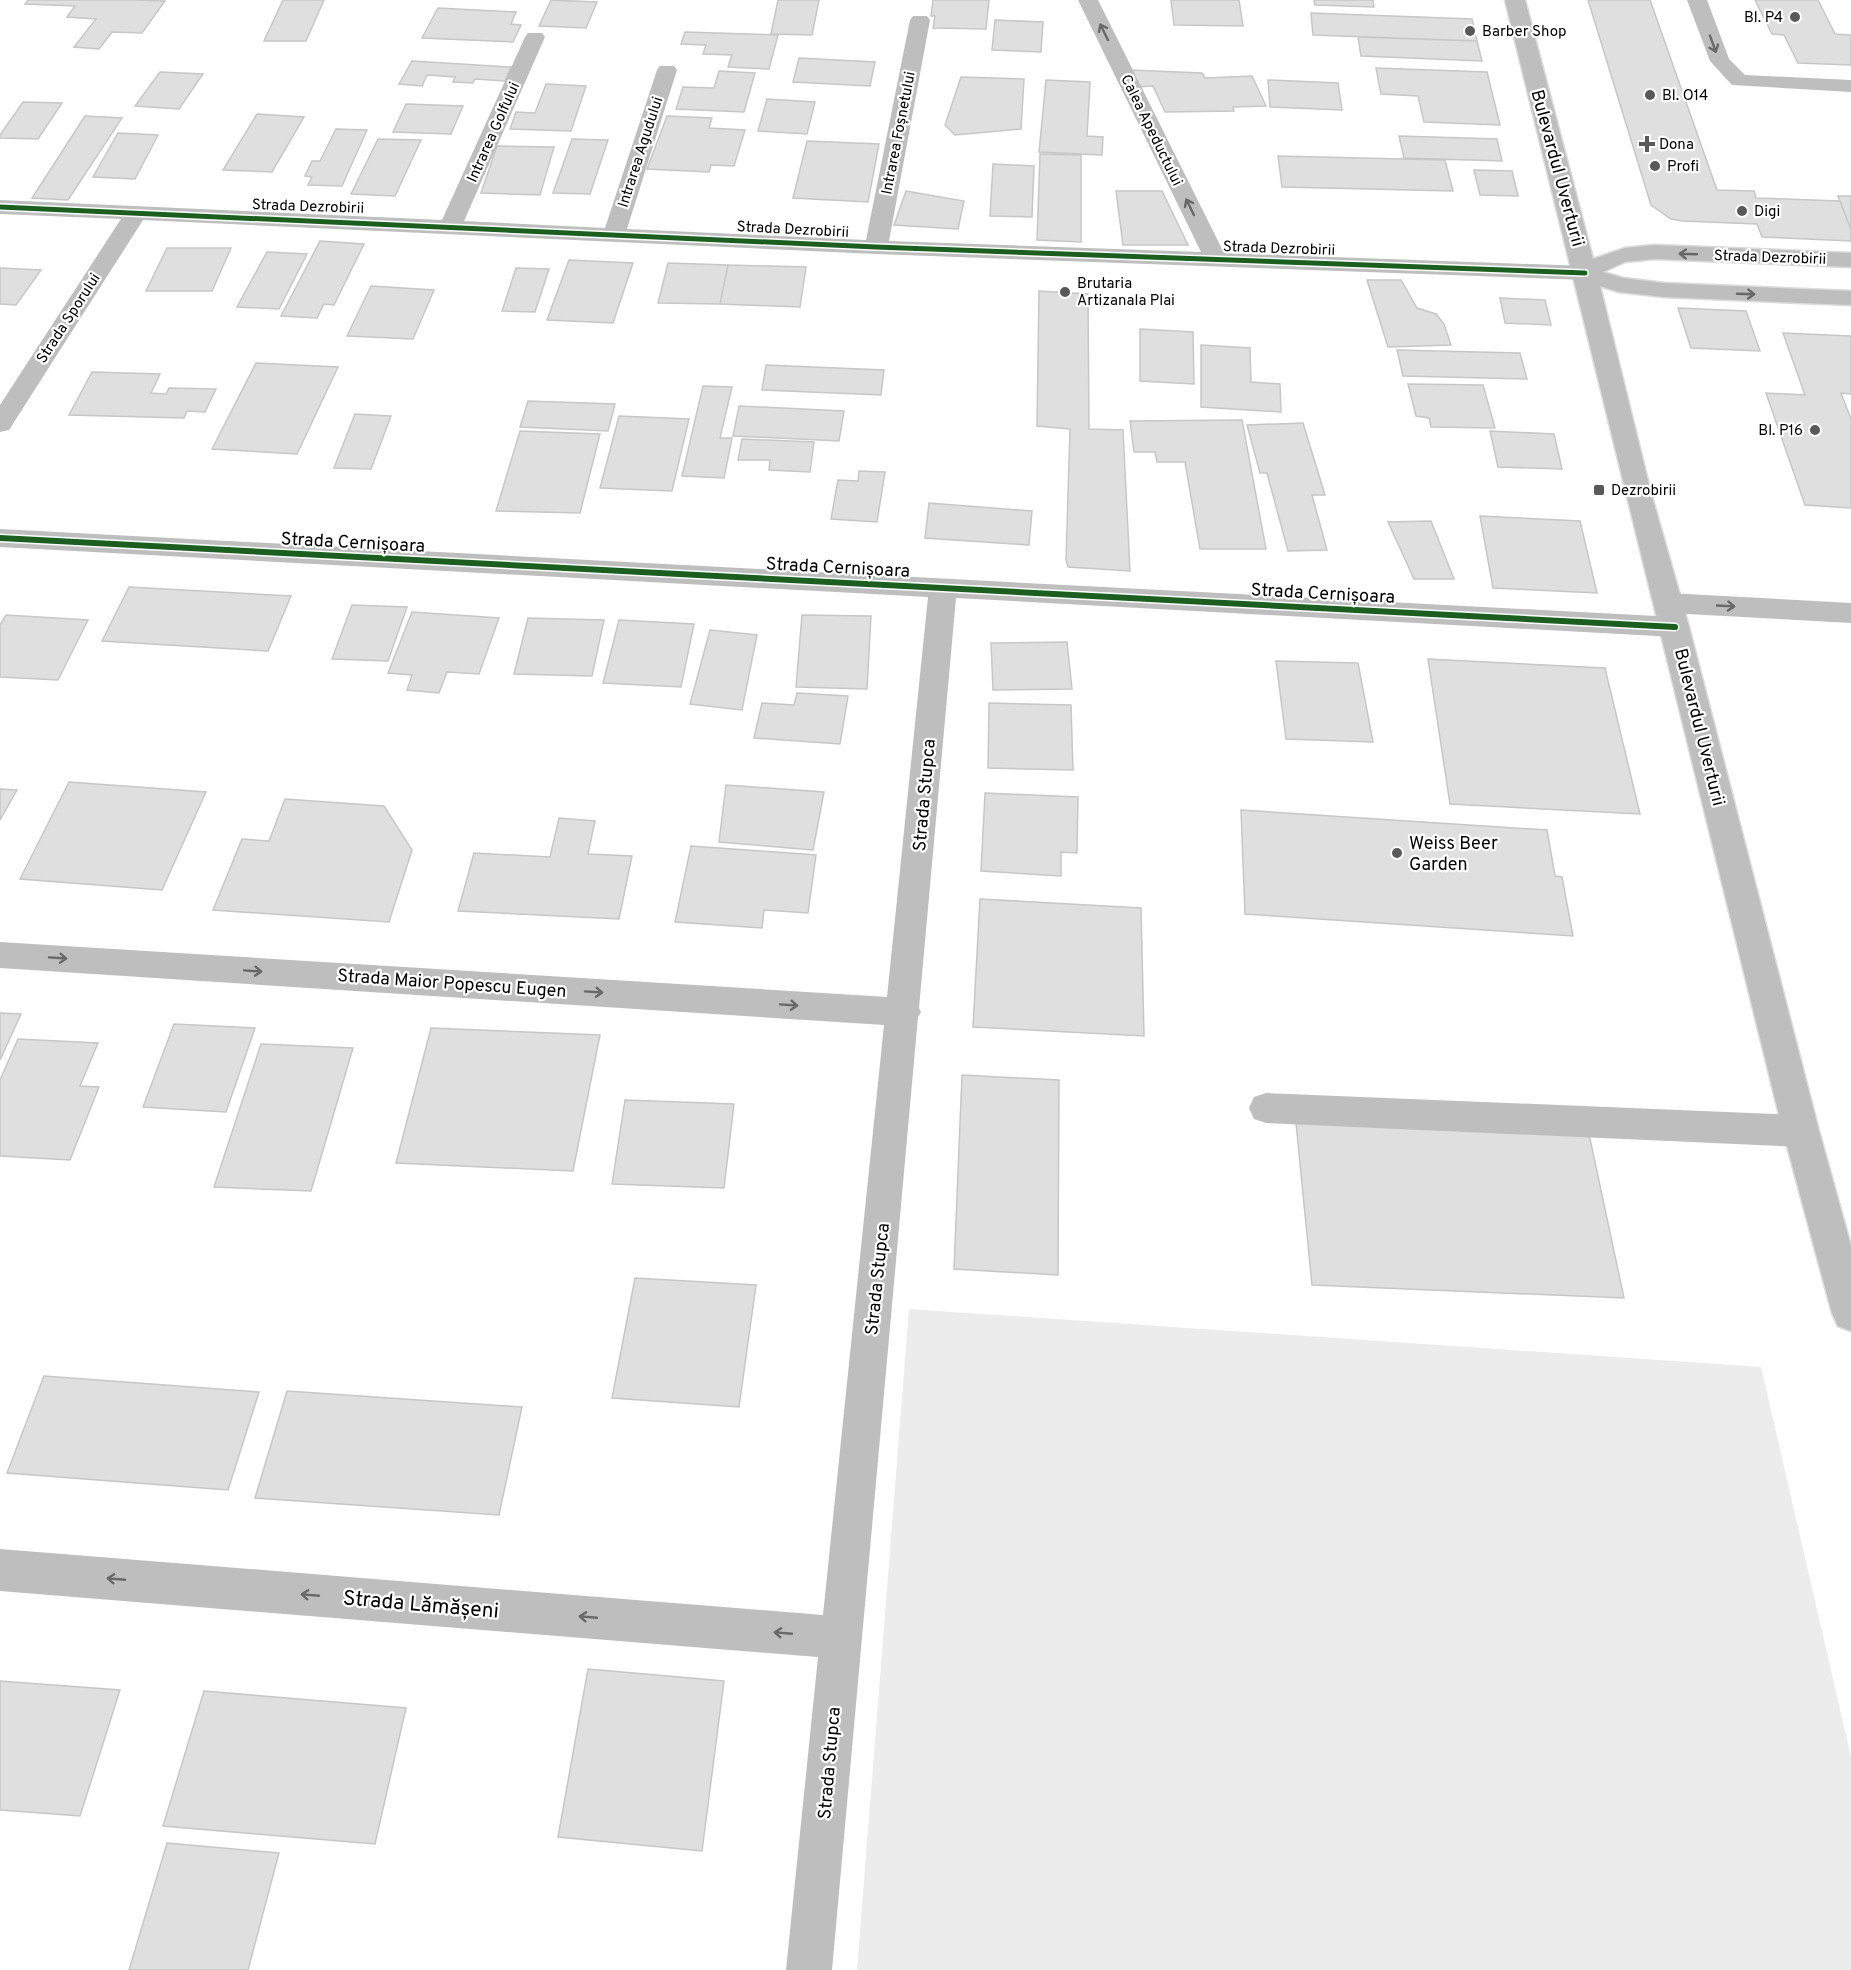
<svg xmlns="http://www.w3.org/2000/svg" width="1851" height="1970" font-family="Overpass,sans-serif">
  <rect width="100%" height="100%" fill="#fff"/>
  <path fill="#ececec" d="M909,1309l852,58 90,390v213h-994z"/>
  <path fill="#dfdfdf" stroke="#c7c7c7" stroke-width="1.5" d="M28,0h109l28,1 -23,32 -30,-1 -13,17 -25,-2 22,-28 -29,-2 8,-11 -50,-2z
    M283,0h41l-18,41h-42z
    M551,0l46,2 -11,26 -47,-2z
    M778,0h41l-7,35 -41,-1z
    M933,0h56l-3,29 -53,-1 2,-12h-4z
    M1171,0h68l4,26 -69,-1z
    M1314,0h59l1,7 -59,-2z
    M1588,0h62l67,190 37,1 2,7 84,3 11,29v11l-89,-4 -5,-13 -75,-3 -11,-2 -20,-14z
    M1755,0h63l17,34 16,1v30l-53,-2 -14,-28 -12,-1z
    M438,8l78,4 -5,12 10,1 -8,17 -91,-4z
    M1311,13l161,6 5,22 -164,-6z
    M995,20l48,2 -2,30 -49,-2z
    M685,32l93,3 -9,34 -41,-2 4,-12 -29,-1 3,-9 -25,-1z
    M1358,37l119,4 5,20 -121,-5z
    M799,58l76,4 -5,24 -77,-4z
    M412,61l99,6 -6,14 -30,-2 -2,4 -20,-1 2,-5 -28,-2 -5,11 -23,-2z
    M1376,68l111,4 13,53 -76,-3 -6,-26 -37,-2z
    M1130,70l72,3 3,5 47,-2 14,30 -33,1 1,4 -69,1 -12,-26 -15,1z
    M719,71l36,2 -11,39 -68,-3 7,-22 31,1z
    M160,72l43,2 -24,35 -44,-3z
    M961,77l63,2 -3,50 -66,6 -10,-10z
    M1046,80l44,2 -3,54 16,1 -1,18 -63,-3z
    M1268,80l70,3 4,27 -72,-3z
    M546,84l40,2 -15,45 -61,-2 6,-17 19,1z
    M767,99l48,3 -8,32 -49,-3z
    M23,102l39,1 -24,36 -38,-1v-3z
    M406,104l57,2 -12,28 -58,-2z
    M257,114l47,3 -32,55 -49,-2z
    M85,116l37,2 -54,82 -36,-2z
    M667,116l45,2 -3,10 36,2 -11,36 -23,-1 -2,7 -62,-3z
    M336,129l31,1 -25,56 -34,-1 4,-8 -7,-1 7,-15h8z
    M118,133l40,2 -23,44 -42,-2z
    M1399,136l98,3 5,22 -98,-3z
    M378,139l43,1 -26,56 -44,-2z
    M572,139l36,1 -18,54 -37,-1z
    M807,141l72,3 -11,58 -75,-4z
    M497,146l57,1 -14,48 -59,-2z
    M1040,154l41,1v87l-44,-2z
    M1278,156l167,4 8,31 -171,-4z
    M993,164l41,2 -2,51 -42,-1z
    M1474,170l38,1 6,25 -38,-1z
    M906,191l58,10 -6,28 -64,-4z
    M1116,191h46l26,54h-65z
    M1838,196h13v34l-11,-29z
    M320,241l44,3 -30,61 -10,-1 -7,14 -36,-2z
    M167,248h64l-19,43h-66z
    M267,252l40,2 -28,55 -42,-2z
    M569,260l64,3 -20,60 -66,-3z
    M668,263l60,2 -8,39 -62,-1z
    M728,265l78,2 -6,40 -80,-3z
    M0,268l41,2 -25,35 -16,-1z
    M516,268l33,1 -14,43 -33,-1z
    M1367,280h34l16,28 19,6 8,10 7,21 -63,2z
    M371,286l63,4 -21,49 -66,-3z
    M1039,291l49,3 1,135 34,1 7,141 -62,-4 -2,-7 4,-131 -33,-3z
    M1500,298l45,2 6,25 -46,-2z
    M1678,308l68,3 14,40 -69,-3z
    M1140,329l53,3 1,52 -54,-3z
    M1783,333l68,3v58l-10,-1 10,26v89l-46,-3 -39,-112 39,2z
    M1201,345l49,3 1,34 29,2 1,28 -80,-5z
    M1397,350l123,3 7,26 -124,-3z
    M256,363l82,4 -41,87 -85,-5z
    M766,365l118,5 -3,25 -119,-5z
    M92,372l68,2 -9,19 15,1 3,-6 47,1 -11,23 -18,-1 -3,7 -115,-3z
    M1408,384l75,1 12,43 -64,-1 -2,-9 -13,-2z
    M703,386l29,1 -12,51h12l-8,40 -42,-2z
    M528,401l87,3 -7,27 -88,-4z
    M739,406l105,5 -5,30 -106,-5z
    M355,414l36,2 -20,53 -37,-1z
    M619,416l70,3 -17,72 -72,-3z
    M1242,420l24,129h-66l-15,-87h-28l-2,-10h-21l-4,-31z
    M1303,423l22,72h-13l15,55 -39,1 -21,-78h-7l-13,-48z
    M520,431l80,3 -20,79 -84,-2z
    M1490,431l64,3 8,35 -64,-2z
    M742,439l72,3 -4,30 -41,-2 1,-10h-32z
    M859,471l26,1 -8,50 -46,-3 7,-39 20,1z
    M929,503l103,8 -3,34 -104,-7z
    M1480,516l100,5 17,72 -104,-5z
    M1431,521l23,58h-40l-26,-57z
    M129,587l162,9 -23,55 -166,-10z
    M352,605l55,2 -19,54 -56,-2z
    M412,612l87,6 -20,56 -32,-2 -8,21 -32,-3 5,-15 -24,-2z
    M6,615l82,5 -30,60 -58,-3v-52z
    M802,615l69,1 -4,73 -71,-2z
    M528,618l76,2 -12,56 -78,-2z
    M619,620l75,4 -13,63 -78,-4z
    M710,630l47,5 -15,75 -52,-6z
    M1067,642l5,47 -79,1 -2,-47z
    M1428,659l177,9 35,146 -190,-10z
    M1276,661l82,2 15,79 -87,-3z
    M797,693l51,3 -8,48 -86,-6 8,-35 32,2z
    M989,703l82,2 2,65 -85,-2z
    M69,782l137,10 -44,98 -142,-11z
    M726,785l98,7 -11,58 -94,-8z
    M0,789l17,1 -17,30z
    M985,793l93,4 -1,56 -16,-1v24l-80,-5z
    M285,799l99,7 28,44 -23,72 -176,-12 29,-71 27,2z
    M1241,810l306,20 8,46 7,1 11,59 -328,-22z
    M559,818l36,3 -7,33 44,2 -13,63 -161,-8 16,-58 76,4z
    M691,846l125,9 -8,58 -44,-3 -2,18 -87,-6z
    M980,899l161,9 3,128 -171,-9z
    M0,1013l21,1 -21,46z
    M174,1024l81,4 -29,84 -83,-5z
    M431,1028l169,7 -27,136 -177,-8z
    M18,1039l80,4 -18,43 19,1 -29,73 -70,-4v-76z
    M261,1044l92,4 -42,143 -97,-4z
    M962,1075l97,5 -1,195 -104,-6z
    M625,1100l109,4 -10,84 -112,-4z
    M1296,1123l293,11 35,164 -312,-13z
    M635,1278l121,7 -17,122 -127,-9z
    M44,1376l215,16 -31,98 -221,-17z
    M287,1391l235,16 -23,108 -244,-17z
    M588,1669l136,12 -22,170 -144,-14z
    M0,1681l120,9 -40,126 -80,-6z
    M204,1691l202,17 -31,136 -212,-18z
    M167,1843l112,10 -31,117h-119z"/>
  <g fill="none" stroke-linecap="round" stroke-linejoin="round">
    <defs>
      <path id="major" d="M1505,0h20l68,259 32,-11 29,-3 197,8v14l-197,-8 -29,3 -22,10 20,6 41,5 187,8v14l-187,-8 -45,-5 -19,-6 51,207 38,134 130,504 32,115v85l-13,-5 -6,-13 -49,-182z"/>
    </defs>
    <use href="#major" stroke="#dbdbdb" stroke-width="3"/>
    <path fill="#bebebe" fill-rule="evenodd" d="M1078,0h20l126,253 361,13 8,2 4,5 -4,5 -8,2 -709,-26 -733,-34 -134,210 -9,2v-27l121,-186 -121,-5v-14l442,20 83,-183 3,-4h14l3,4 -81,184 141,7 52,-158 3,-4h14l3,4 -50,159 239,11 44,-220 3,-4h14l3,4 -41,221 312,11z
      M1687,0h20l22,59 16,16 106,5v12l-119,-7 -22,-24z
      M0,529l1675,88 10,3 4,7 -4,7 -10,3 -719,-39 -37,410 2,4 -3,5 -86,953h-46l32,-313 -818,-66v-42l823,66 61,-590 -884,-57v-26l887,55 41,-400 -928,-50z
      M1668,593l183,10v20l-183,-10 -10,-3 -4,-7 4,-7z
      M1266,1093l535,22 12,5 6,11 -6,11 -12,5 -535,-24 -12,-4 -5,-11 5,-11z"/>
    <use href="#major" fill="#bebebe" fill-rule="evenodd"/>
    <defs>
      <path id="cycleway-far1" d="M0,207l876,40 709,26"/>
      <path id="cycleway" d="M0,538l1675,89"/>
    </defs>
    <use href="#cycleway-far1" stroke="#fff" stroke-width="8"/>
    <use href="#cycleway" stroke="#fff" stroke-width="9"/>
    <use href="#cycleway-far1" stroke="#1b5e20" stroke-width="5"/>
    <use href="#cycleway" stroke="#1b5e20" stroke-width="6"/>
  </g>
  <defs><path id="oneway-shaft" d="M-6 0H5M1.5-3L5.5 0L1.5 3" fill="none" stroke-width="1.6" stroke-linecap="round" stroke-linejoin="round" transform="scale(1.5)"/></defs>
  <g stroke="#686868">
    <use href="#oneway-shaft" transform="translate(1104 32) rotate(-116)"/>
    <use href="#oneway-shaft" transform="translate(1713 44) rotate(70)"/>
    <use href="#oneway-shaft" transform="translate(1190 207) rotate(-116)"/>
    <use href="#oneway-shaft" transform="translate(1688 254) rotate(-178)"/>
    <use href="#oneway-shaft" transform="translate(1746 294) rotate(2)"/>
    <use href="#oneway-shaft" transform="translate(1726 606) rotate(3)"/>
    <use href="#oneway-shaft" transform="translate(58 958) rotate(4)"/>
    <use href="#oneway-shaft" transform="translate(253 971) rotate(4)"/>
    <use href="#oneway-shaft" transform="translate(594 992) rotate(4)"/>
    <use href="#oneway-shaft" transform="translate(789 1005) rotate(4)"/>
    <use href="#oneway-shaft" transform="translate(116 1579) rotate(-175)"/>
    <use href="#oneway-shaft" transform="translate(310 1595) rotate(-175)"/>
    <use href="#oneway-shaft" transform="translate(588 1617) rotate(-175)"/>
    <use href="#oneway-shaft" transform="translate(783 1633) rotate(-175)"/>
  </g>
  <g fill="#595959" stroke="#fff" stroke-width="2">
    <circle cx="1795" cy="17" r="6"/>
    <circle cx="1470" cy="31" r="6"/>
    <circle cx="1650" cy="95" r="6"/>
    <path d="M1644 135h6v6h6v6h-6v6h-6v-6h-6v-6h6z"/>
    <circle cx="1655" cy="166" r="6"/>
    <circle cx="1742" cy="211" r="6"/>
    <circle cx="1065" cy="292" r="6"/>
    <circle cx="1815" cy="430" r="6"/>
    <rect x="1593" y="484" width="12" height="12" rx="3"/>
    <circle cx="1397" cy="853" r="6"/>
  </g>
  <g text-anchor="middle" stroke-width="4.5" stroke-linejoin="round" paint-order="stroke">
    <g font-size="15" fill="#000" stroke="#fff" text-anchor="start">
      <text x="1783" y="22" text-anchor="end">Bl. P4</text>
      <text x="1482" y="36">Barber Shop</text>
      <text x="1662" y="100">Bl. O14</text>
      <text x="1659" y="149">Dona</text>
      <text x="1667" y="171">Profi</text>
      <text x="1754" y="216">Digi</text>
      <text x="1077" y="288">Brutaria<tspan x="1077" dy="17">Artizanala Plai</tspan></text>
      <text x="1803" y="435" text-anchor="end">Bl. P16</text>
      <text x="1611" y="495">Dezrobirii</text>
    </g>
    <g font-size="15" fill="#000" stroke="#fff">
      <text transform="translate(1152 130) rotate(64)" y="5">Calea Apeductului</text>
      <text transform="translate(493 132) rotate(-66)" y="5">Intrarea Golfului</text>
      <text transform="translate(898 133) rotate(-79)" y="5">Intrarea Foșnetului</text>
      <text transform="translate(640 152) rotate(-72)" y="5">Intrarea Agudului</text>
      <text transform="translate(308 206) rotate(2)" y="5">Strada Dezrobirii</text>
      <text transform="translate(793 229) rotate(3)" y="5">Strada Dezrobirii</text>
      <text transform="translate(1279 248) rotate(2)" y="5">Strada Dezrobirii</text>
      <text transform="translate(1770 257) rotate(2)" y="5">Strada Dezrobirii</text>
      <text transform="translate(68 318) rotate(-57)" y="5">Strada Sporului</text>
    </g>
    <g font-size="18" fill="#000" stroke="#fff">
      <text transform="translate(1558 168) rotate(75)" y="6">Bulevardul Uverturii</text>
      <text transform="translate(353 542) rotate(3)" y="6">Strada Cernișoara</text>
      <text transform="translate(838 567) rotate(3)" y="6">Strada Cernișoara</text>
      <text transform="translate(1323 593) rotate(3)" y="6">Strada Cernișoara</text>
      <text transform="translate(1700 727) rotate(76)" y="6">Bulevardul Uverturii</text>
      <text transform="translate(924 795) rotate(-85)" y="6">Strada Stupca</text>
      <text transform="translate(452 983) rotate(4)" y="6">Strada Maior Popescu Eugen</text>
      <text transform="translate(877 1279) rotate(-84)" y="6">Strada Stupca</text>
      <text transform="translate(829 1763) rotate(-85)" y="6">Strada Stupca</text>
    </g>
    <g font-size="18" fill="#000" stroke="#fff" text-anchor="start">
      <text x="1409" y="849">Weiss Beer<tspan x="1409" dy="21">Garden</tspan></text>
    </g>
    <g font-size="21" fill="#000" stroke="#fff">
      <text transform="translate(421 1604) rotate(5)" y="7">Strada Lămășeni</text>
    </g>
  </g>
</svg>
